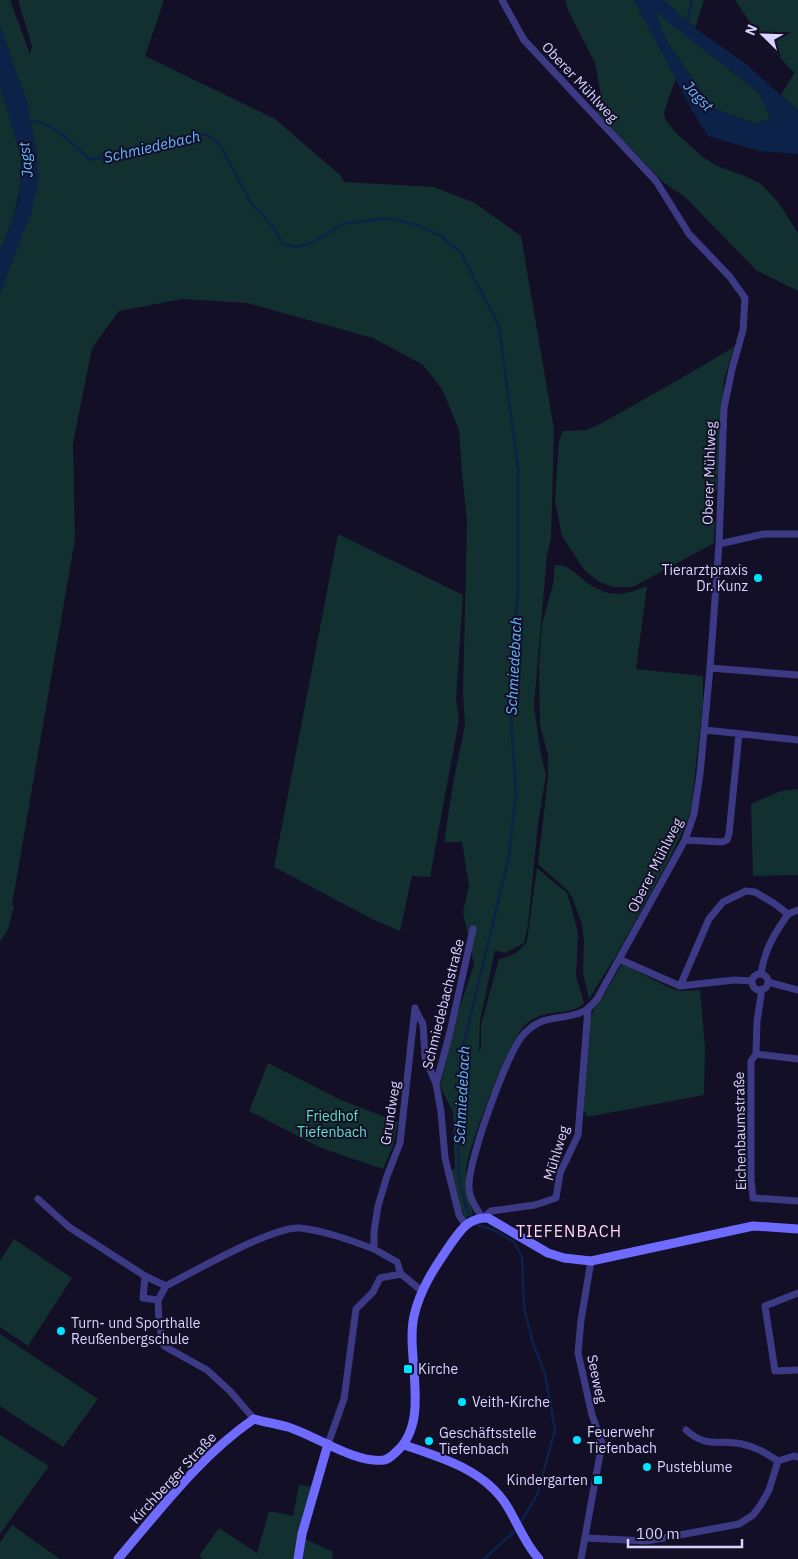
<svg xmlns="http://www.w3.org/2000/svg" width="798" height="1559" font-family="'IBM Plex Sans',sans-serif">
  <rect width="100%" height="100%" fill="#130f26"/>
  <path fill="#12302f" d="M0,0h10l20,54 2,-8 -14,-46h146l-19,56 130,63 65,56 4,7 90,5 41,16 46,33 33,193 -3,110 -4,16 -13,151 7,50 5,19 -8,49 -10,100 -4,19 -19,10 -10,-3 -15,70 -1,31 2,-2v-24l18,-66c13,-3 20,-6 28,-18l10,-73 30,25 4,13 7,27 -2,43 8,27c-15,15 -39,3 -59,22 -16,15 -58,124 -59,147 -1,15 3,27 7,41l-8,5 -10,-22 -4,-26 4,-2 -2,-56 -13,-26 13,-59 21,-62 -11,-53 6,-26 -7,-44h-18l10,-64 11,-53 -2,-33 4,-172 -5,-46 -3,-44 -17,-41 -19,-24 -50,-27 -126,-35 -64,-4 -64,12 -27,37 -19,95 2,96 -63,366 2,1 -6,23 -8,13v-649l32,-84 4,-60 -10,-49 -26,-73z
    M565,0h69l42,78 -12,34 1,7 12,15 26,23 14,9 28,10 16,8 17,18 20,31v58l-42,-21 -71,-73 -22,-15 -67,-69 5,-18 -6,-32 -27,-53z
    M663,0h41l-9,28z
    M735,0h63v111l-17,-16 13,-22 -39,-43z
    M655,11l104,82 12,26 -15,5 -44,-16 -46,-68z
    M0,86c7,23 18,47 21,71 3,29 -8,67 -21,93z
    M734,347l-10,33 -7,109 -4,8v21l2,4 -1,21 -81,44h-20l-13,-5 -15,-11 -23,-35 -7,-35 4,-60 4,-10 23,-1 16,-7 76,-43z
    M338,534l125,61 -7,104 3,21 -29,157 -18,-1 -12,55 -28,-12 -98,-52z
    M555,565c11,-1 16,5 24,11 24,21 40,22 68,10l-11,83 67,7v25l-8,72 -4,37 -5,14 -16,34 -53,96 -28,45 -6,-27 1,-29 -2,-19 -10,-27 -5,-7 -29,-26 10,-87v-22l-8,-29 -1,-60 3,-42 11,-40z
    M798,789v86l-45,1 -2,-72 30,-13z
    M621,965h4l45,23 11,3 19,-1 5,57 -1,48 -117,22 -2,-5 -4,-2 8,-89 6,-14 9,-12z
    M268,1063l73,37 57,22 -5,24 -10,23 -62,-21 -72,-37z
    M14,1239l58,39 -44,68 -28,-19v-66z
    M0,1334l98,65 -35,48 -63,-41z
    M0,1435l49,31 -49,68z
    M299,1485l13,2 -9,27 -8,45h-92l-4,-3 20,-28 38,25 12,-42 24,5z
    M12,1525l48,34h-60v-17z
    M305,1539l28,13 -1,7h-29z"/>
  <path fill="#0c2248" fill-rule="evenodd" d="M634,0h29l32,28 51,36 52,47v43l-39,-3 -51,-15 -15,-24zM656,12l103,81 12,26 -15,5 -44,-16 -46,-68z
    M0,27l26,73 10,49 3,30 -7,30 -32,84v-43l6,-12 13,-39 2,-42 -21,-71z"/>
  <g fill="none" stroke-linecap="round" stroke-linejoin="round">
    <path stroke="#0c2248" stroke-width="2.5" d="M687,23l5,-23
      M28,120c27,3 42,22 61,39l26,-1 73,-22 18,-2 13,9 32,60 24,26 7,15 14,3 16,-4 31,-19 46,-6 25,6 26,11 21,18 38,73 19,143v119l-8,117 6,87 -7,64 -46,191 -5,63 1,68 7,30 11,17 17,5 20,12 8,15 2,50 9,36 12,31 10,56 -18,65 -18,30
      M484,1559l32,-29"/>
    <path stroke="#3d3a85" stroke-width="7" d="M502,0l22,40 132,141 33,53 41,43 15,21 -2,32 -11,39 -8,39 -5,136 -9,124 -10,106 -6,40 -9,26 -88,159c-5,6 -10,12 -17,14 -23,8 -37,1 -56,21 -16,15 -57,130 -55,153 0,10 8,23 14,31l8,-7 44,-6 21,-7 4,-25 18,-38 10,-126
      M719,544l45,-10h34
      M710,668l88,7
      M705,730l93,10
      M685,840l37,2 5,-2 2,-6 10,-100
      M619,959l61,27 54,-6 18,1
      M761,974c3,-24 14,-41 27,-60
      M752 982a8 8 0 1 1 16 0a8 8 0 1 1-16 0Z
      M768,982l30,8
      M680,986l29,-67 14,-17 23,-11 9,1 20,12 13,10 10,-4
      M762,989l-5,32 -1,33 -5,7v119l2,18 45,3
      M415,1009l8,15 2,33 11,27
      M756,1054l42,5
      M38,1199l31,28 76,49
      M465,1224l-6,-9 -14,-57 -4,-46 -5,-28 14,-52 23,-103
      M401,1274l-4,-12 -23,-13v-17l4,-26 9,-30 13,-33 15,-135
      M166,1286c27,-14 107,-60 134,-58 25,3 50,12 74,21
      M798,1293l-33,13 10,65 23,-1
      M158,1300l-15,-2 2,-22 21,10 -8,14 1,24 5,22 43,24 23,21 24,28
      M686,1430c21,19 32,9 56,14 14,3 24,9 36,17
      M328,1444l16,-45 12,-90 17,-17 7,-14 21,-4 21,17
      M586,1538l61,3 92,-17 14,-9 7,-9 9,-16 9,-29 16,-5 4,1
      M581,1559l21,-116 -10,-28 -14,-62 3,-33 10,-59"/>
    <path stroke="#6f6bff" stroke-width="9" d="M404,1445c38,13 81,25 103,61 11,18 18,38 32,53
      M118,1559c42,-49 82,-103 136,-140 11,3 23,5 34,8 28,9 68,37 96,33 5,-1 9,-5 12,-8 36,-31 9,-96 18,-136 6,-27 21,-49 36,-71 10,-14 18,-28 38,-27l60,35 16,5 27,3 162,-35 45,3
      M298,1559l4,-25 26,-90"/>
  </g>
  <g fill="#00e5ff" stroke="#130f26" stroke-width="2">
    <circle cx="758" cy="578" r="5"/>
    <circle cx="61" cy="1331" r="5"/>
    <rect x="403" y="1364" width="10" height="10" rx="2.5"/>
    <circle cx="462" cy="1402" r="5"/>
    <circle cx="577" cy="1440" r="5"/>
    <circle cx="429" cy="1441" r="5"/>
    <circle cx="647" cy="1467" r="5"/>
    <rect x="593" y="1475" width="10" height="10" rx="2.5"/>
  </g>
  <g text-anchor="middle" stroke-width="4" stroke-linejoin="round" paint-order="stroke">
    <g font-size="14" fill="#d9d4ff" stroke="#130f26">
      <text transform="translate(580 82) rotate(47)" y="5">Oberer Mühlweg</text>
      <text transform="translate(709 473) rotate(-88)" y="5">Oberer Mühlweg</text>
      <text transform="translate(655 865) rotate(-63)" y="5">Oberer Mühlweg</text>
      <text transform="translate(443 1004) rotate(-76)" y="5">Schmiedebachstraße</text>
      <text transform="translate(390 1113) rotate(-81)" y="5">Grundweg</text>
      <text transform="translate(740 1131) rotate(-91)" y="5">Eichenbaumstraße</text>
      <text transform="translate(556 1153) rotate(-73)" y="5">Mühlweg</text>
      <text transform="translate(597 1379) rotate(78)" y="5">Seeweg</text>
      <text transform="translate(173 1478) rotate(-47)" y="5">Kirchberger Straße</text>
    </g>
    <g font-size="14" fill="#d9d4ff" stroke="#130f26" text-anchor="start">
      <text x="748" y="575" text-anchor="end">Tierarztpraxis<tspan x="748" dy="16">Dr. Kunz</tspan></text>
      <text x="71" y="1328">Turn- und Sporthalle<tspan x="71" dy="16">Reußenbergschule</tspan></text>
      <text x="418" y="1374">Kirche</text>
      <text x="472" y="1407">Veith-Kirche</text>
      <text x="587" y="1437">Feuerwehr<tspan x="587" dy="16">Tiefenbach</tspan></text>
      <text x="439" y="1438">Geschäftsstelle<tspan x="439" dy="16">Tiefenbach</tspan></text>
      <text x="657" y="1472">Pusteblume</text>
      <text x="588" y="1485" text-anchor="end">Kindergarten</text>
    </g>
    <g font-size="14" fill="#5fe0c0" stroke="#130f26">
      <text x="332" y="1121">Friedhof<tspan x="332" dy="16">Tiefenbach</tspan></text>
    </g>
    <g font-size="15" font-style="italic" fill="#62b6ff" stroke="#130f26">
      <text transform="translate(698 96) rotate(47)" y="5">Jagst</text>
      <text transform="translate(152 147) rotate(-13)" y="5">Schmiedebach</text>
      <text transform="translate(26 160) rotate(-96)" y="5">Jagst</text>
      <text transform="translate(514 666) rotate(-87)" y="5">Schmiedebach</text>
      <text transform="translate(462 1095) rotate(-87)" y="5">Schmiedebach</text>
    </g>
    <g font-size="16" letter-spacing="1" fill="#ffd6f0" stroke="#130f26">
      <text x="569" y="1237">TIEFENBACH</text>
    </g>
  </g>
  <g transform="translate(763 35) rotate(293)" stroke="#130f26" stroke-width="4" paint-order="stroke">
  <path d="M0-4L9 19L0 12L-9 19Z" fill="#d9d4ff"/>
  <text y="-8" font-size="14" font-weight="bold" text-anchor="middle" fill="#d9d4ff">N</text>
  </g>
  <path d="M628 1539v8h114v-8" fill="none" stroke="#d9d4ff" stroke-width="2.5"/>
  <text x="636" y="1539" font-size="15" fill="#d9d4ff" stroke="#130f26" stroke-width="4" paint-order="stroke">100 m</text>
</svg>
